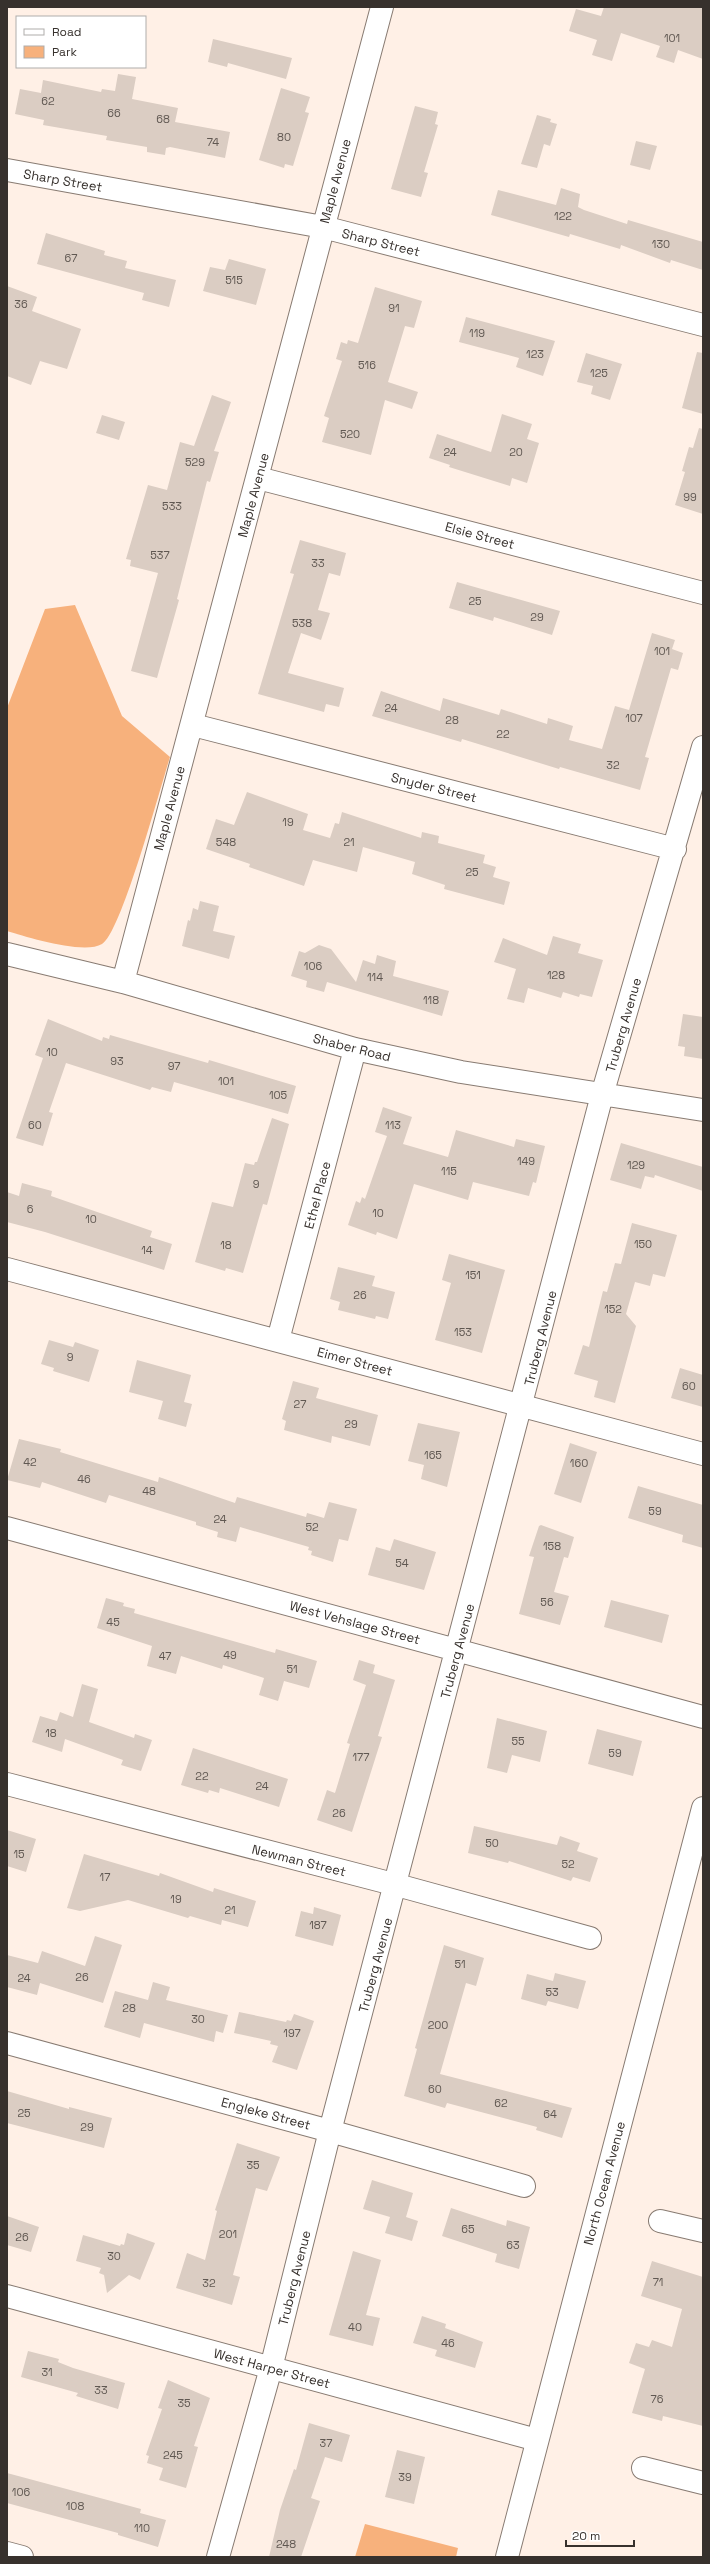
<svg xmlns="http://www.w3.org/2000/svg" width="710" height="2564" font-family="'Space Grotesk',sans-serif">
  <rect width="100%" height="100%" fill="#fff0e6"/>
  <path fill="#f7b17c" d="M75,605l47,111 48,41c-9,28 -49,177 -68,187 -18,11 -75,-7 -95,-13v-223l38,-99z
    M365,2524l93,24 -2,9h-101z"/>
  <path fill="#dbcdc3" d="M604,7h99v52l-25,-9 -4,13 -18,-6 4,-11 -39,-13 -9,28 -20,-6 5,-15 -28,-9 7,-22 25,7z
    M213,39l79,19 -6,21 -58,-16 -1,4 -19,-5z
    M118,74l18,3 -4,22 46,9 -3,14 55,10 -5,26 -55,-11 -4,1 -1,7 -18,-3v-5l-41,-7 1,-4 -64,-11 1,-5 -29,-6 5,-25 21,4 2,-13 58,12 1,-3 13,2z
    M281,88l29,9 -5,15 4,1 -16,53 -8,-2 -1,4 -25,-8z
    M415,106l23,6 -3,12 3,1 -14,47 4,1 -7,24 -30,-8z
    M537,115l14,4 -1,3 7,2 -7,22 -6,-2 -7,24 -16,-4z
    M636,141l21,5 -7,24 -20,-5z
    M561,188l19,6 -2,13 6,3 43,14 1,-4 75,22v28l-32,-10 -1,3 -49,-18 -1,4 -50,-15 -1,3 -78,-22 7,-25 58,15z
    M46,233l59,18 -1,4 23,6 -2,7 51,12 -7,27 -27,-7 2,-7 -107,-29z
    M229,259l37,10 -10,36 -53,-14 7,-24 15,3z
    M7,286l30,11 -5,14 49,18 -14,40 -27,-8 -9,24 -24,-9z
    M375,287l47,14 -8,27 -9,-2 -17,56 30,10 -6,17 -27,-9 -14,55 -49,-13 7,-24 -5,-2 18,-55 -6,-2 5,-17 6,2 1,-4 10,3z
    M466,317l89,24 -12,35 -27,-9 3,-9 -60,-16z
    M697,352l6,1v61l-21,-6z
    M586,353l36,11 -12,36 -19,-6 2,-8 -16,-4z
    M212,395l19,7 -17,49 5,1 -9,30 -3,-1 -30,118 2,1 -22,78 -26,-7 27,-98 -28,-7 1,-6 -5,-1 22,-74 19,5 13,-48 14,4z
    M502,414l30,10 -5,15 12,4 -12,40 -15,-5 -2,8 -61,-19 1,-2 -21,-7 8,-24 54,18z
    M102,415l23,7 -6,18 -23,-7z
    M699,428l4,1v85l-28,-9 10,-33 -3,-1 7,-24 4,1z
    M300,540l46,13 -6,23 -11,-3 -11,37 12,3 -9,27 -20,-7 -13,40 56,15 -5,19 -13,-3 -2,8 -66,-18 36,-120 -4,-1z
    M457,582l103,29 -8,24 -58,-18 -1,4 -44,-13z
    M652,633l23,7 -3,9 11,4 -5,17 -7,-2 -26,89 4,1 -9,32 -80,-23 -1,2 -97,-30 -1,3 -89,-26 9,-25 59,20 3,-13 56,17 2,-6 46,15 1,-6 25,8 -4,14 33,9 13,-43 14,4z
    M247,792l61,22 -5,16 27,8 5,-15 4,1 3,-12 79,26 1,-6 17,4 -1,7 47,12 -2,8 13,4 -3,10 17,5 -6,23 -60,-16 1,-4 -33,-11 3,-12 -52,-15 -6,25 -44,-12 -9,26 -55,-19 1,-3 -44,-15 10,-30 18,6z
    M200,901l19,5 -6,25 22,5 -6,23 -47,-13 6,-26 2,1 3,-13 5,2z
    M553,936l28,8 -3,9 25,7 -11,37 -12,-3 -1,3 -16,-5 -2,6 -33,-10 -4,15 -17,-4 9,-30 -22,-7 9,-24 44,17z
    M319,945l12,4 25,33 7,-22 12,4 2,-9 19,6 -3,15 56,15 -7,25 -115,-34 -3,10 -18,-5 1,-6 -16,-5 8,-25 6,2z
    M683,1014l20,3v42l-19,-3 1,-9 -7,-1z
    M48,1019l54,22 1,-4 6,2 1,-4 98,28 1,-3 87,26 -8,28 -114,-32 -3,10 -19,-5 -2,3 -84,-27 -17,49 4,1 -10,33 -27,-8 27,-80 -8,-3z
    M383,1107l29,10 -9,27 45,13 8,-27 58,17 2,-8 29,7 -9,37 -3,-1 -4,14 -56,-14 -5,18 -54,-16 -17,55 -20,-7 -1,3 -28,-10 8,-24 4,2 2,-6 3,2 22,-63 -12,-4z
    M272,1118l17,6 -22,81 -4,-1 -20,69 -17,-5 -1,3 -30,-9 17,-60 21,5 12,-44 9,2 1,-3h2z
    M621,1143l82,24v24l-48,-16 -1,3 -9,-2 -4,13 -31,-9z
    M22,1183l30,8 -1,5 101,35 -2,6 22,7 -8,26 -119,-38 -38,-10v-30l12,4z
    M632,1223l45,12 -12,42 -12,-3 -3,12 -15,-4 -9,32 10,12 -21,77 -21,-6 4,-16 -24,-7 9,-29 6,2 14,-56 4,1 8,-29 6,1z
    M449,1254l56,16 -23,83 -47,-13 16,-57 -9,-3z
    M338,1267l37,9 -3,10 23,6 -7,27 -12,-3 -1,3 -37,-9 2,-8 -10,-3z
    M49,1340l24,7 2,-5 24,8 -10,32 -36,-11 1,-3 -13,-4z
    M137,1360l54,15 -7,27 8,2 -6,23 -28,-8 5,-18 -34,-9z
    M680,1368l23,7v32l-32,-9z
    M293,1381l26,7 -3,10 62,17 -8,31 -38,-10 -1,7 -47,-13 2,-9 -4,-2z
    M418,1423l42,9 -13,55 -26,-8 3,-14 -16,-4z
    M19,1439l42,10 -1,3 98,30 1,-5 76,26 2,-6 69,20 1,-4 17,5 5,-16 28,7 -9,32 -9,-2 -6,23 -22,-7 1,-4 -4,-1 1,-3 -69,-20 -4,15 -19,-5 1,-5 -22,-7v-3l-87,-27 -3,8 -64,-21 -2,6 -33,-8z
    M570,1443l27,9 -16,51 -27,-9z
    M638,1486l65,19v43l-21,-6 1,-7 -55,-17z
    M541,1525l33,12 -6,21 -4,-1 -10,35 15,4 -9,29 -41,-11 15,-57 -5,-1 10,-30z
    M394,1539l42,13 -12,38 -56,-15 8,-28 14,4z
    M106,1598l18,5 -1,3 12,3 -1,4 141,40 1,-4 41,12 -8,27 -25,-7 -6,20 -19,-6 5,-17 -41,-13 -1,4 -41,-13 -5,18 -29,-8 5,-20 -55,-18z
    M611,1600l58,15 -7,28 -58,-16z
    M359,1660l16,5 -2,8 22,7 -17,56 4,1 -30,95 -35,-12 10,-30 8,3 15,-49 -3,-1 19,-58 -13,-5z
    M82,1684l16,5 -9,33 45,16 1,-4 17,6 -11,31 -20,-6 2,-5 -58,-21 -3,13 -30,-10 8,-26 17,5 3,-9 13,5z
    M497,1718l50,13 -7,31 -28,-7 -5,18 -20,-5z
    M597,1729l45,12 -9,35 -45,-12z
    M193,1748l95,31 -9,28 -59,-19 -1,5 -10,-3 -1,3 -27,-8z
    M474,1826l83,19 3,-9 20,7 -3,8 21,7 -8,24 -17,-5 -2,4 -62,-20 -1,2 -40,-10z
    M7,1830l29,9 -10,33 -19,-6z
    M84,1854l75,22 1,-3 53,19 1,-4 42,13 -8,26 -26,-7 -1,5 -31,-9 -2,2 -60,-18 -48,11 -13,-3z
    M314,1907l27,8 -8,31 -38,-10 6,-25 12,3z
    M95,1936l27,9 -19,58 -63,-20 -3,12 -30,-8v-32l31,8 4,-12 43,15z
    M444,1945l40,13 -8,28 -10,-3 -26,91 132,34 -10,30 -26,-8 1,-3 -90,-24 -2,5 -41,-12 13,-47 -2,-1z
    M555,1973l31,8 -8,28 -30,-8 -2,5 -25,-7 6,-25 26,7z
    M153,1982l17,5 -4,13 62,15 -5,18 -7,-2 -2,11 -70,-19 -4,15 -36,-11 11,-36 33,9z
    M239,2012l47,10 1,-2 4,1 3,-7 20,7 -17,49 -25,-8 6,-16 -8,-2 1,-3 -37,-8z
    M7,2091l62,18v-2l43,11 -8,30 -97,-25z
    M237,2143l43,14 -13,34 -11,-3 -23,87 7,2 -8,28 -56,-17 11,-35 18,7 12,-49 -2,-1z
    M372,2180l41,13 -7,24 12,4 -6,20 -27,-8 5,-16 -27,-8z
    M451,2208l55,18 1,-6 23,7 -11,42 -24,-7 2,-8 -55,-18z
    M7,2216l32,11 -8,25 -24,-7z
    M127,2233l28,10 -15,37 -11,-5 -22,18 -3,-18 -5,-2 2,-5 -25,-7 7,-26 37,11 1,-2 3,1z
    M353,2251l28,9 -15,55 14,3 -7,28 -44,-11z
    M652,2261l51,16v149l-40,-10 -1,5 -30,-8 13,-44 -16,-6 7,-20 13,4 3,-7 20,7 10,-38 -41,-13z
    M422,2316l24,8 -1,4 38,14 -8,26 -40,-12 2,-6 -24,-7z
    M28,2351l31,8 -1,3 15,6 52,15 -7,26 -42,-13 2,-3 -57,-16z
    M168,2380l42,18 -16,48 4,1 -12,41 -27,-8 4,-12 -16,-5 2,-7 -3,-1 16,-46 -4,-1z
    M309,2423l41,12 -8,27 -17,-5 -14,41 9,3 -19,56h-32l11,-47 14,-41 2,1z
    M397,2450l28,7 -11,47 -29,-7z
    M7,2473l134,36 -1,4 26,7 -8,27 -40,-12v-2l-111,-30z"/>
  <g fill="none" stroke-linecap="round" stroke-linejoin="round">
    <defs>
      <path id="minor" d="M7,170l316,57 380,98
        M258,478l445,115
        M193,725l482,124
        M7,954l116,28 232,67 106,23 242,38
        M123,982l259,-975
        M7,1269l696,185
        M278,1340l77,-291
        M7,1528l696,189
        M7,1784l390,101 193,53
        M7,2043l323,88 194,55
        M660,2221l43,10
        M7,2296l530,144
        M643,2468l60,15
        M7,2553l15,4
        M218,2557l53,-189 59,-237 272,-1036 101,-348"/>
      <path id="major" d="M507,2557l196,-749"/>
    </defs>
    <use href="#minor" stroke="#887b72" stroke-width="24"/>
    <use href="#major" stroke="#887b72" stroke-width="24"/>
    <use href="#minor" stroke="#fff" stroke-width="22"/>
    <use href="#major" stroke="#fff" stroke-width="22"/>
  </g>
  <g text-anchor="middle" stroke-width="4" stroke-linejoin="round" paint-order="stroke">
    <g font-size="11" fill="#605852">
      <text x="672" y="42">101</text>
      <text x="48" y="105">62</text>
      <text x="114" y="117">66</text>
      <text x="163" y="123">68</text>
      <text x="284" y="141">80</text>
      <text x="213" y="146">74</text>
      <text x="563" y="220">122</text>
      <text x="661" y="248">130</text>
      <text x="71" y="262">67</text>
      <text x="234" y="284">515</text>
      <text x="21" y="308">36</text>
      <text x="394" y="312">91</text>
      <text x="477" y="337">119</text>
      <text x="535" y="358">123</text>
      <text x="367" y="369">516</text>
      <text x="599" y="377">125</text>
      <text x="350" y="438">520</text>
      <text x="450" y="456">24</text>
      <text x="516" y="456">20</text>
      <text x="195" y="466">529</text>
      <text x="690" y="501">99</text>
      <text x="172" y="510">533</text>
      <text x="160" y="559">537</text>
      <text x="318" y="567">33</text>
      <text x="475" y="605">25</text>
      <text x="537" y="621">29</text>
      <text x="302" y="627">538</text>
      <text x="662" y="655">101</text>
      <text x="391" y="712">24</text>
      <text x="634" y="722">107</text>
      <text x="452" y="724">28</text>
      <text x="503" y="738">22</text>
      <text x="613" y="769">32</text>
      <text x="288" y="826">19</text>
      <text x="226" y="846">548</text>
      <text x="349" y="846">21</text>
      <text x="472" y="876">25</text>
      <text x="313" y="970">106</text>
      <text x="556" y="979">128</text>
      <text x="375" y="981">114</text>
      <text x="431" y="1004">118</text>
      <text x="52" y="1056">10</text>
      <text x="117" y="1065">93</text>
      <text x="174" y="1070">97</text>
      <text x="226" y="1085">101</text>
      <text x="278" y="1099">105</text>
      <text x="35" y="1129">60</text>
      <text x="393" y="1129">113</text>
      <text x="526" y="1165">149</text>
      <text x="636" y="1169">129</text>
      <text x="449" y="1175">115</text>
      <text x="256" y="1188">9</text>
      <text x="30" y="1213">6</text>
      <text x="378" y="1217">10</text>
      <text x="91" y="1223">10</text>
      <text x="643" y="1248">150</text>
      <text x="226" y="1249">18</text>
      <text x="147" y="1254">14</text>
      <text x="473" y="1279">151</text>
      <text x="360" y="1299">26</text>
      <text x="613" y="1313">152</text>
      <text x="463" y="1336">153</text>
      <text x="70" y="1361">9</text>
      <text x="689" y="1390">60</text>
      <text x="300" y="1408">27</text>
      <text x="351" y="1428">29</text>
      <text x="433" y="1459">165</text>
      <text x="30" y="1466">42</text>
      <text x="579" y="1467">160</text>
      <text x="84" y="1483">46</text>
      <text x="149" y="1495">48</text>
      <text x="655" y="1515">59</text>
      <text x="220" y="1523">24</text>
      <text x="312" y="1531">52</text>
      <text x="552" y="1550">158</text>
      <text x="402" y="1567">54</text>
      <text x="547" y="1606">56</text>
      <text x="113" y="1626">45</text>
      <text x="230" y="1659">49</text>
      <text x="165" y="1660">47</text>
      <text x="292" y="1673">51</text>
      <text x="51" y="1737">18</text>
      <text x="518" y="1745">55</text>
      <text x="615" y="1757">59</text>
      <text x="361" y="1761">177</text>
      <text x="202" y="1780">22</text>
      <text x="262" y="1790">24</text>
      <text x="339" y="1817">26</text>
      <text x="492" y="1847">50</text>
      <text x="19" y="1858">15</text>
      <text x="568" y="1868">52</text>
      <text x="105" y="1881">17</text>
      <text x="176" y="1903">19</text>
      <text x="230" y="1914">21</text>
      <text x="318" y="1929">187</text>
      <text x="460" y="1968">51</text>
      <text x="82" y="1981">26</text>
      <text x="24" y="1982">24</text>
      <text x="552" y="1996">53</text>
      <text x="129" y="2012">28</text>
      <text x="198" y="2023">30</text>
      <text x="438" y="2029">200</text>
      <text x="292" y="2037">197</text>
      <text x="435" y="2093">60</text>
      <text x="501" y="2107">62</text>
      <text x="24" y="2117">25</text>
      <text x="550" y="2118">64</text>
      <text x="87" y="2131">29</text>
      <text x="253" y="2169">35</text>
      <text x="468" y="2233">65</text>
      <text x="228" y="2238">201</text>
      <text x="22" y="2241">26</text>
      <text x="513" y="2249">63</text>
      <text x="114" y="2260">30</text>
      <text x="658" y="2286">71</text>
      <text x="209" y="2287">32</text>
      <text x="355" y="2331">40</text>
      <text x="448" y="2347">46</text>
      <text x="47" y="2376">31</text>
      <text x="101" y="2394">33</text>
      <text x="657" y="2403">76</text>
      <text x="184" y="2407">35</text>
      <text x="326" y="2447">37</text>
      <text x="173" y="2459">245</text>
      <text x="405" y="2481">39</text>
      <text x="21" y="2496">106</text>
      <text x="75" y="2510">108</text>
      <text x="142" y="2532">110</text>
      <text x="286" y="2548">248</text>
    </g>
    <g font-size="13" fill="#37312d" stroke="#fff">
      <text transform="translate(63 180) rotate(10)" y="5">Sharp Street</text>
      <text transform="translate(335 181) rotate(-75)" y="5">Maple Avenue</text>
      <text transform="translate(381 242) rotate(14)" y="5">Sharp Street</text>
      <text transform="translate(253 495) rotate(-75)" y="5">Maple Avenue</text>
      <text transform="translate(480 535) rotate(15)" y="5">Elsie Street</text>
      <text transform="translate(434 787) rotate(14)" y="5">Snyder Street</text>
      <text transform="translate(169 808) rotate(-75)" y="5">Maple Avenue</text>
      <text transform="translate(623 1025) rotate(-74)" y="5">Truberg Avenue</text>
      <text transform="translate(352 1047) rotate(14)" y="5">Shaber Road</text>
      <text transform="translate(317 1195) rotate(-75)" y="5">Ethel Place</text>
      <text transform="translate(540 1338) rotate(-76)" y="5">Truberg Avenue</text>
      <text transform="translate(355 1361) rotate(15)" y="5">Eimer Street</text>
      <text transform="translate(355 1622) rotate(15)" y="5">West Vehslage Street</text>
      <text transform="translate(457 1651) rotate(-75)" y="5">Truberg Avenue</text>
      <text transform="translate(299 1860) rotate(14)" y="5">Newman Street</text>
      <text transform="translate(375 1965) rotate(-75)" y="5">Truberg Avenue</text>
      <text transform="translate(266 2113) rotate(15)" y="5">Engleke Street</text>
      <text transform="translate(604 2183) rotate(-75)" y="5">North Ocean Avenue</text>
      <text transform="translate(294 2278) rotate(-76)" y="5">Truberg Avenue</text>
      <text transform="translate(272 2368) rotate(15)" y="5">West Harper Street</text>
    </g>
  </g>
  <rect width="710" height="2564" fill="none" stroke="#37312d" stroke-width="16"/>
  <rect x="16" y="16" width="130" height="52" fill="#ffffff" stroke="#afadab"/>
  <rect x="24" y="29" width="20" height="6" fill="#ffffff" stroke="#afadab"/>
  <text x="52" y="36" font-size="12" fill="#37312d">Road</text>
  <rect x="24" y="46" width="20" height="12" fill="#f7b17c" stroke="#afadab"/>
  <text x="52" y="56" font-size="12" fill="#37312d">Park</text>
  <path d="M566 2540v6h68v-6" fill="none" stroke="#37312d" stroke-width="2"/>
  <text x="572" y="2540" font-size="12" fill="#37312d" stroke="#ffffff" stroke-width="3" paint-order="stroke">20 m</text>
</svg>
